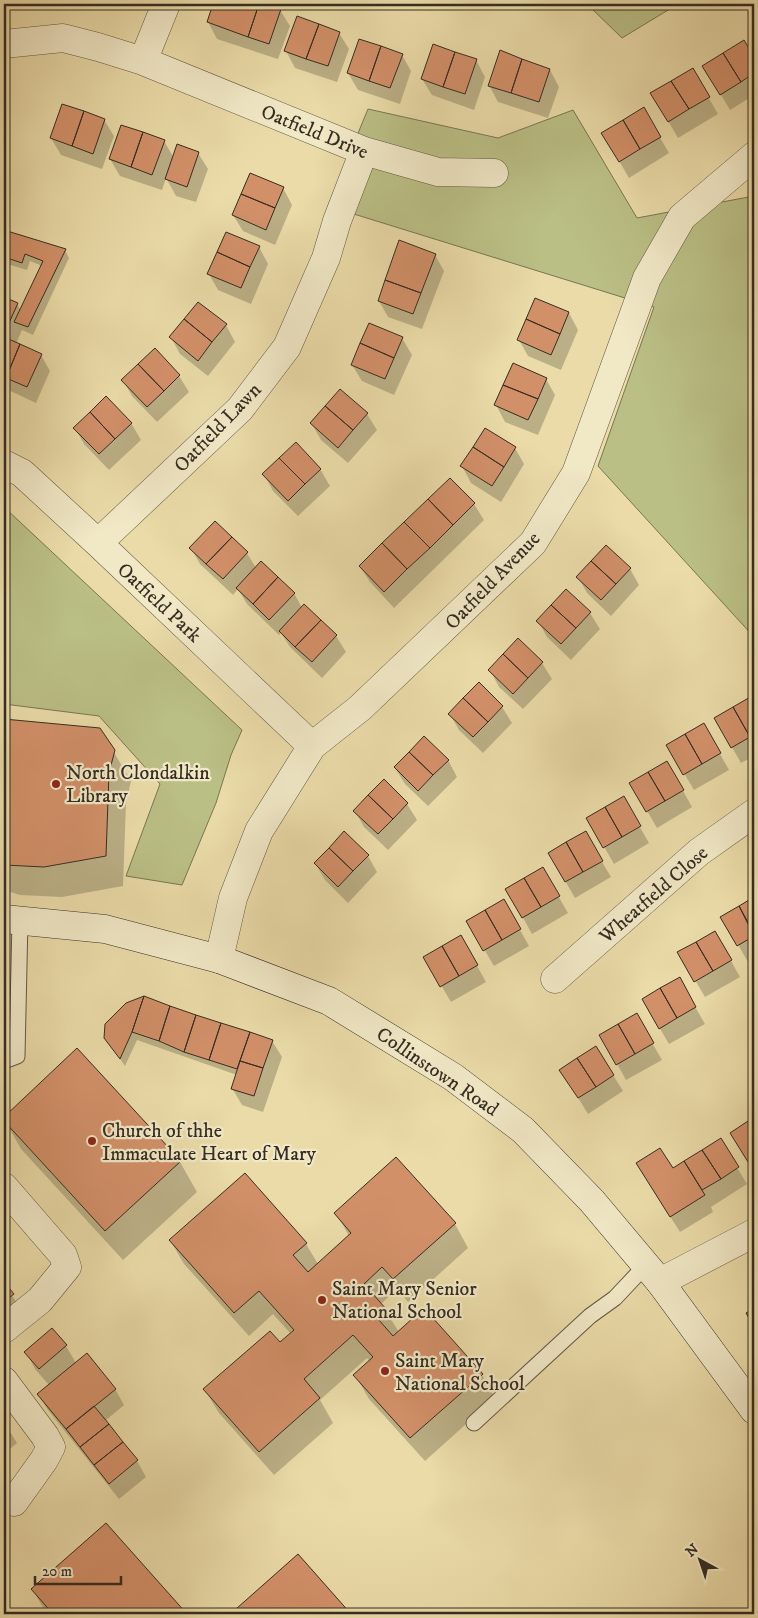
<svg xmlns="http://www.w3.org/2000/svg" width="758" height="1618" font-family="'IM FELL DW Pica',serif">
  <rect width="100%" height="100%" fill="#eadba8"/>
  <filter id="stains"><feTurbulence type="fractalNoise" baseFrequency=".004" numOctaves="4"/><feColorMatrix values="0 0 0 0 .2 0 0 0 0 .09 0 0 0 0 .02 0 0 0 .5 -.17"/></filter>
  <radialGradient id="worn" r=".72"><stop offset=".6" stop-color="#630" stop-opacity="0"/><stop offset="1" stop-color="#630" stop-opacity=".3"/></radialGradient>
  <path fill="#babf85" stroke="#787654" d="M587,4h91l-56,34z
    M368,109l130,29 75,-28 64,108 117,-22v441l-156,-171 56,-159 -326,-101z
    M4,507l238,223 -11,25 -15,48 -34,82 -56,-9 34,-92 -61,-68 -95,-12z"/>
  <path fill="#0003" d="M215,4h49l16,6 10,16 -12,33 -61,-20 -9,-17z
    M339,33l10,16 -12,33 -42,-14 -9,-17z
    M744,42l10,17v36l-24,15 -26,-44z
    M500,52l50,18 9,17 -11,31 -50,-16 -9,-17z
    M402,55l9,16 -11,33 -42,-14 -10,-17z
    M476,60l9,17 -11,33 -42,-15 -10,-16z
    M692,69l26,45 -40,24 -26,-45z
    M643,109l26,44 -40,25 -26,-45z
    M104,120l10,16 -12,33 -41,-14 -10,-17z
    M164,141l10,17 24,-5 10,16 -12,33 -20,-6 -10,-18 -4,12 -42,-14 -10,-17z
    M283,188l9,17 -17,40 -32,-14 -10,-16z
    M4,231l61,19 4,8 -36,77 -11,-5 -6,14 25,11 9,16 -14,32 -32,-15v-90l13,6 4,7 21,-45 -12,-5 -3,9 -23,-7z
    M259,247l9,17 -17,40 -33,-14 -9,-16z
    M435,255l9,16 -22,58 -34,-12 -9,-16z
    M536,299l33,14 9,17 -17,40 -33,-14 -9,-16z
    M226,325l9,17 -27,34 -28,-22 -9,-17z
    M402,338l10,17 -18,40 -32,-14 -10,-16z
    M179,376l10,16 -32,30 -25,-26 -9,-16z
    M546,379l9,16 -17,40 -33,-13 -9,-17z
    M367,414l10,16 -29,33 -27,-23 -9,-16z
    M131,423l10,17 -32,30 -25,-26 -9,-16z
    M515,448l9,16 -23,38 -30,-19 -9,-17z
    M320,469l10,17 -32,30 -25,-25 -9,-17z
    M450,479l24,25 10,16 -90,88 -24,-26 -10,-16z
    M215,523l32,30 9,15 38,25 8,15 2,-2 32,30 10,16 -24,26 -32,-31 -9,-14 -2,2 -32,-31 -9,-15 -5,6 -33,-31 -9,-16z
    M606,547l24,22 9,16 -28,31 -24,-23 -9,-16z
    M566,590l24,23 10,16 -29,31 -24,-23 -9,-16z
    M542,663l10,16 -29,30 -24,-22 -9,-17z
    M479,684l23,23 10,16 -29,30 -24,-23 -9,-16z
    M751,698l3,5v53l-13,7 -25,-44z
    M4,720l96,9 31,52 -5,22 -3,83 -61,11 -42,-2 -16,-5z
    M704,725l25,45 -35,20 -26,-44z
    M448,760l9,17 -29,29 -23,-22 -10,-16z
    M667,762l25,45 -35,21 -26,-45z
    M623,798l26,45 -35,21 -26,-45z
    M407,804l10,16 -29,30 -24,-23 -9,-16z
    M585,833l26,44 -36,21 -26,-45z
    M368,856l9,16 -29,31 -23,-23 -10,-17z
    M542,868l26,45 -36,21 -25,-45z
    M754,898v60l-6,4 -26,-45z
    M504,901l25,45 -35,20 -26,-44z
    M715,932l25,45 -35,20 -26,-44z
    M461,937l25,45 -35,20 -26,-44z
    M679,979l26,45 -36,20 -26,-44z
    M144,998l128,43 10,16 -19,55 -21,-7 -10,-17 5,-13 -100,-35 -12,26 -20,-29z
    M636,1015l26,45 -36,20 -25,-45z
    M77,1050l103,112 17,30 -74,68 -102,-111 -17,-30z
    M561,1070l52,5 10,16 -35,23z
    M754,1119v52l-22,-37z
    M720,1140l27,44 -36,23 2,5 -33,20 -33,-52 26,-10z
    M336,1213l119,11 13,24 -60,54 -11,-13 -16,15 18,28 83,43 13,23 -70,63 -56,-62 -14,-24 15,-14 -3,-3 -47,42 13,23 -59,52 -55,-62 -14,-23 75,-46 11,-10 -18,-20 -24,22 -65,-72 -14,-24 136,4 12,20 31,-28z
    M4,1284l13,19 -13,10z
    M52,1330l14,16 10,17 39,26 9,16 -19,16 32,40 9,16 -27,22 -71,-89 -10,-16 11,-9 -14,-16 -9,-17z
    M4,1422l13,21 -13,11z
    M106,1525l79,89 -139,-1 -13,-23z
    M298,1556l51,58h-109l-2,-5z"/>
  <path fill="#d29069" stroke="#352d23" d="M213,4h46l-11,33 -41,-15z
    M259,4h9l13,5 -12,35 -21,-7z
    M297,16l22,8 -13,35 -22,-8z
    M319,24l21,8 -12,34 -22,-7z
    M359,39l22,7 -12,35 -22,-8z
    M744,40l10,17v16l-13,9 -18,-29z
    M433,44l22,8 -12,35 -22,-8z
    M381,46l22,8 -13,34 -21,-7z
    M500,50l22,9 -11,34 -23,-7z
    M455,52l22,7 -12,35 -22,-7z
    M723,53l18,29 -21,13 -18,-29z
    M522,59l28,10 -11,33 -28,-9z
    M693,68l17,29 -21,12 -18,-28z
    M671,81l18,28 -21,13 -18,-29z
    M62,104l22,7 -12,35 -22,-8z
    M644,107l17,30 -21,12 -17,-29z
    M84,111l21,8 -12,35 -21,-8z
    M623,120l17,29 -21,13 -18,-29z
    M121,125l22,7 -12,35 -22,-8z
    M143,132l22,8 -13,35 -21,-8z
    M177,144l22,8 -12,35 -22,-8z
    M250,173l34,14 -9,21 -34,-14z
    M241,194l34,14 -9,22 -34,-15z
    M4,230l62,19 -38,78 -14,-5 29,-61 -18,-7 -3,9 -18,-6z
    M226,232l34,14 -10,21 -33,-15z
    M399,240l37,14 -15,39 -36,-13z
    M217,252l33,15 -9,21 -34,-14z
    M385,280l36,13 -8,21 -35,-13z
    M4,297l14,6 -14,31z
    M535,298l34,14 -9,22 -34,-15z
    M198,302l29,22 -15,18 -28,-23z
    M184,319l28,23 -14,19 -29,-24z
    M526,319l34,15 -9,21 -34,-15z
    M369,323l34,14 -9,21 -34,-15z
    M4,337l16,7 -14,34 -2,-1z
    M360,343l34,15 -9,21 -34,-14z
    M20,344l22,10 -15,33 -21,-9z
    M155,348l25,27 -16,16 -26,-27z
    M513,363l34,15 -9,21 -35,-14z
    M138,364l26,27 -17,16 -26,-27z
    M503,385l35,14 -10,21 -34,-15z
    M340,389l28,24 -15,17 -28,-24z
    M106,396l26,27 -17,16 -25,-27z
    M325,406l28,24 -15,18 -28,-25z
    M90,412l25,27 -16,15 -26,-26z
    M485,428l31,19 -12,20 -31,-20z
    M296,442l25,27 -16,15 -26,-26z
    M473,447l31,20 -12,19 -32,-20z
    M279,458l26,26 -17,17 -26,-27z
    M450,478l25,25 -22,22 -25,-26z
    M428,499l25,26 -23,23 -26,-26z
    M215,521l17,16 -26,27 -17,-16z
    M404,522l26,26 -23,21 -25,-26z
    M232,537l16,15 -25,27 -17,-15z
    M382,543l25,26 -23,23 -25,-26z
    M606,545l25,23 -15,16 -25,-23z
    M261,561l17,16 -25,27 -17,-16z
    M591,561l25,23 -15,16 -25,-23z
    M278,577l17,16 -26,27 -16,-16z
    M566,589l25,23 -15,16 -25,-23z
    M304,604l17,16 -26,27 -16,-16z
    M551,605l25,23 -15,16 -25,-23z
    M321,620l16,15 -25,27 -17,-15z
    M518,638l25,24 -15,16 -25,-24z
    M503,654l25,24 -15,16 -25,-24z
    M479,682l24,24 -15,16 -25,-24z
    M752,696l2,5v33l-4,3 -17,-30z
    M463,698l25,24 -15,15 -25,-23z
    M733,707l17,30 -19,11 -17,-30z
    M4,719l96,9 15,22 -6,23 -3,83 -62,11 -40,-2z
    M704,723l17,30 -19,11 -17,-30z
    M685,734l17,30 -19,11 -17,-30z
    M424,736l25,24 -16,15 -24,-23z
    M409,752l24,23 -15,16 -24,-24z
    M667,761l17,29 -19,11 -17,-29z
    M648,772l17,29 -19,11 -17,-29z
    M384,779l24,24 -15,16 -25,-24z
    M368,795l25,24 -15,15 -25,-23z
    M624,796l17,30 -19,11 -17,-30z
    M605,807l17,30 -19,11 -17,-30z
    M344,831l25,24 -16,16 -24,-23z
    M586,831l17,30 -20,11 -17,-30z
    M566,842l17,30 -18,10 -17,-29z
    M329,848l24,23 -15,16 -24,-24z
    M543,867l17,29 -19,11 -17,-29z
    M524,878l17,29 -19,11 -17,-29z
    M754,897v36l-15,-27z
    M504,899l17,30 -19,11 -17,-30z
    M739,906l15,30 -17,10 -17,-29z
    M485,910l17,30 -19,11 -17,-30z
    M715,931l17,29 -19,11 -17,-29z
    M461,935l17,30 -19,11 -17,-30z
    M696,942l17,29 -19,11 -17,-30z
    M442,946l17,30 -19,11 -17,-30z
    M680,977l16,30 -19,11 -17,-30z
    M660,988l17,30 -18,11 -17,-30z
    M144,996l26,10 -11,35 -27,-9z
    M144,996l-12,36 -12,27 -16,-21 1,-14 21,-21z
    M170,1006l26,9 -12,37 -25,-11z
    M637,1013l17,30 -19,11 -17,-30z
    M196,1015l25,8 -12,37 -25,-8z
    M221,1023l29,9 -13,37 -28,-9z
    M618,1024l17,30 -19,11 -17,-30z
    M250,1032l23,8 -10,28 -23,-7z
    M596,1046l18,29 -18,12 -19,-29z
    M77,1048l104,113 -76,70 -101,-110v-4z
    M577,1058l19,29 -18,11 -19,-28z
    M240,1061l23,7 -9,28 -23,-7z
    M748,1121l6,9v29l-6,3 -18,-29z
    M721,1138l18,29 -18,12 -19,-29z
    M660,1148l13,20 11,-7 21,34 -35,22 -34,-54z
    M702,1150l19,29 -19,11 -18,-29z
    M396,1157l60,66 -63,56 -11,-12 -18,17 23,26 -9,9 15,17 31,-28 59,66 -73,64 -57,-63 20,-18 -20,-22 -49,44 16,19 -61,54 -56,-63 67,-58 10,11 14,-12 -35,-39 -25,22 -65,-73 76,-67 62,70 -14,12 15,17 43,-39 -17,-20z
    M4,1282l10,12 -10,8z
    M754,1308v19l-8,-14z
    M52,1328l15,17 -28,24 -15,-17z
    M87,1353l29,36 -50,40 -29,-35z
    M94,1406l15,18 -29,23 -14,-18z
    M109,1424l14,18 -29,23 -14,-18z
    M123,1442l15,18 -29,24 -15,-19z
    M106,1523l81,91h-134l-22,-25z
    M298,1554l53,60h-110l-5,-5z"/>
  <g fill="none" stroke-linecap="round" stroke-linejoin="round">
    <defs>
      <path id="lane" d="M4,1061l13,-5 3,-136
        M474,1423l116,-107 25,-18 31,-33"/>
      <path id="street" d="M4,44l59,-6 35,9 45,14 221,90 74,21 56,1
        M143,61l23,-57
        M4,464l18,9 76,70 214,203
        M98,543l142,-134 47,-62 39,-89 11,-37 27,-70
        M219,959l14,-61 26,-67 53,-85 48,-38 173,-165 43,-70 71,-195 35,-61 72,-61
        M555,979l144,-127 55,-39
        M4,1187l59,68 4,12 -27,33 -36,29
        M660,1282l94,-49
        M4,1381l41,55 6,11 -7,13 -30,42"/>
      <path id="secondary" d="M4,919l101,10 114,30 110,42 124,76 70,53 69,71 68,81 94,128"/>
    </defs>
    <use href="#lane" stroke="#625844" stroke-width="17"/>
    <use href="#street" stroke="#625844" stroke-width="29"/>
    <use href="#secondary" stroke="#352d23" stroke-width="29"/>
    <use href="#lane" stroke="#f1e8c6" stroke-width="15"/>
    <use href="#street" stroke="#f1e8c6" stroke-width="28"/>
    <use href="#secondary" stroke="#f1e8c6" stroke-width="28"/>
  </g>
  <g fill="#8f2418" stroke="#f1e8c6" stroke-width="2">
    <circle cx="56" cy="784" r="5"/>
    <circle cx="92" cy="1141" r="5"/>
    <circle cx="322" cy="1300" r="5"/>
    <circle cx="385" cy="1371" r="5"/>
  </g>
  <g text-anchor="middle" stroke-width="4.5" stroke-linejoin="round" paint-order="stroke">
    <g font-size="20" fill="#352d23" stroke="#f1e8c6">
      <text transform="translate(315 131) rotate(22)" y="7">Oatfield Drive</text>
      <text transform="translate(217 427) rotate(-46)" y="7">Oatfield Lawn</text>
      <text transform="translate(492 580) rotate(-46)" y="7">Oatfield Avenue</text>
      <text transform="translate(160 602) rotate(43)" y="7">Oatfield Park</text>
      <text transform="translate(653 894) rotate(-41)" y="7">Wheatfield Close</text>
      <text transform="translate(438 1071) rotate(34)" y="7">Collinstown Road</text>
    </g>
    <g font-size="20" fill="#352d23" stroke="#f1e8c6" text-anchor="start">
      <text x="66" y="779">North Clondalkin<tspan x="66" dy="23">Library</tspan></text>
      <text x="102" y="1137">Church of thhe<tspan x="102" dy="23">Immaculate Heart of Mary</tspan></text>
      <text x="332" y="1295">Saint Mary Senior<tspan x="332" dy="23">National School</tspan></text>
      <text x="395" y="1367">Saint Mary<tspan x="395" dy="23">National School</tspan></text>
    </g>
  </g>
  <rect width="758" height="1618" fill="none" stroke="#eadba8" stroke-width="20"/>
  <rect x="5" y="5" width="748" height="1608" fill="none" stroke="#352d23" stroke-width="2.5"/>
  <rect x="10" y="10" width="738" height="1598" fill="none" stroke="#352d23"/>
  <g transform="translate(700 1560) rotate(320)" stroke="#f1e8c6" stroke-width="4" paint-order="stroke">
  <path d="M0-4L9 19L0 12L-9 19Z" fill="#352d23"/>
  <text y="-8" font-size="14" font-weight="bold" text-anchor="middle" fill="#352d23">N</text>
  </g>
  <path d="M35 1576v8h86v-8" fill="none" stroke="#352d23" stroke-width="2.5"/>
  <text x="42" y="1576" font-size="15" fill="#352d23" stroke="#f1e8c6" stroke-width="4" paint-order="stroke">20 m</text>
  <rect width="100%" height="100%" filter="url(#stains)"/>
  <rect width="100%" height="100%" fill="url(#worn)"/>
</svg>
